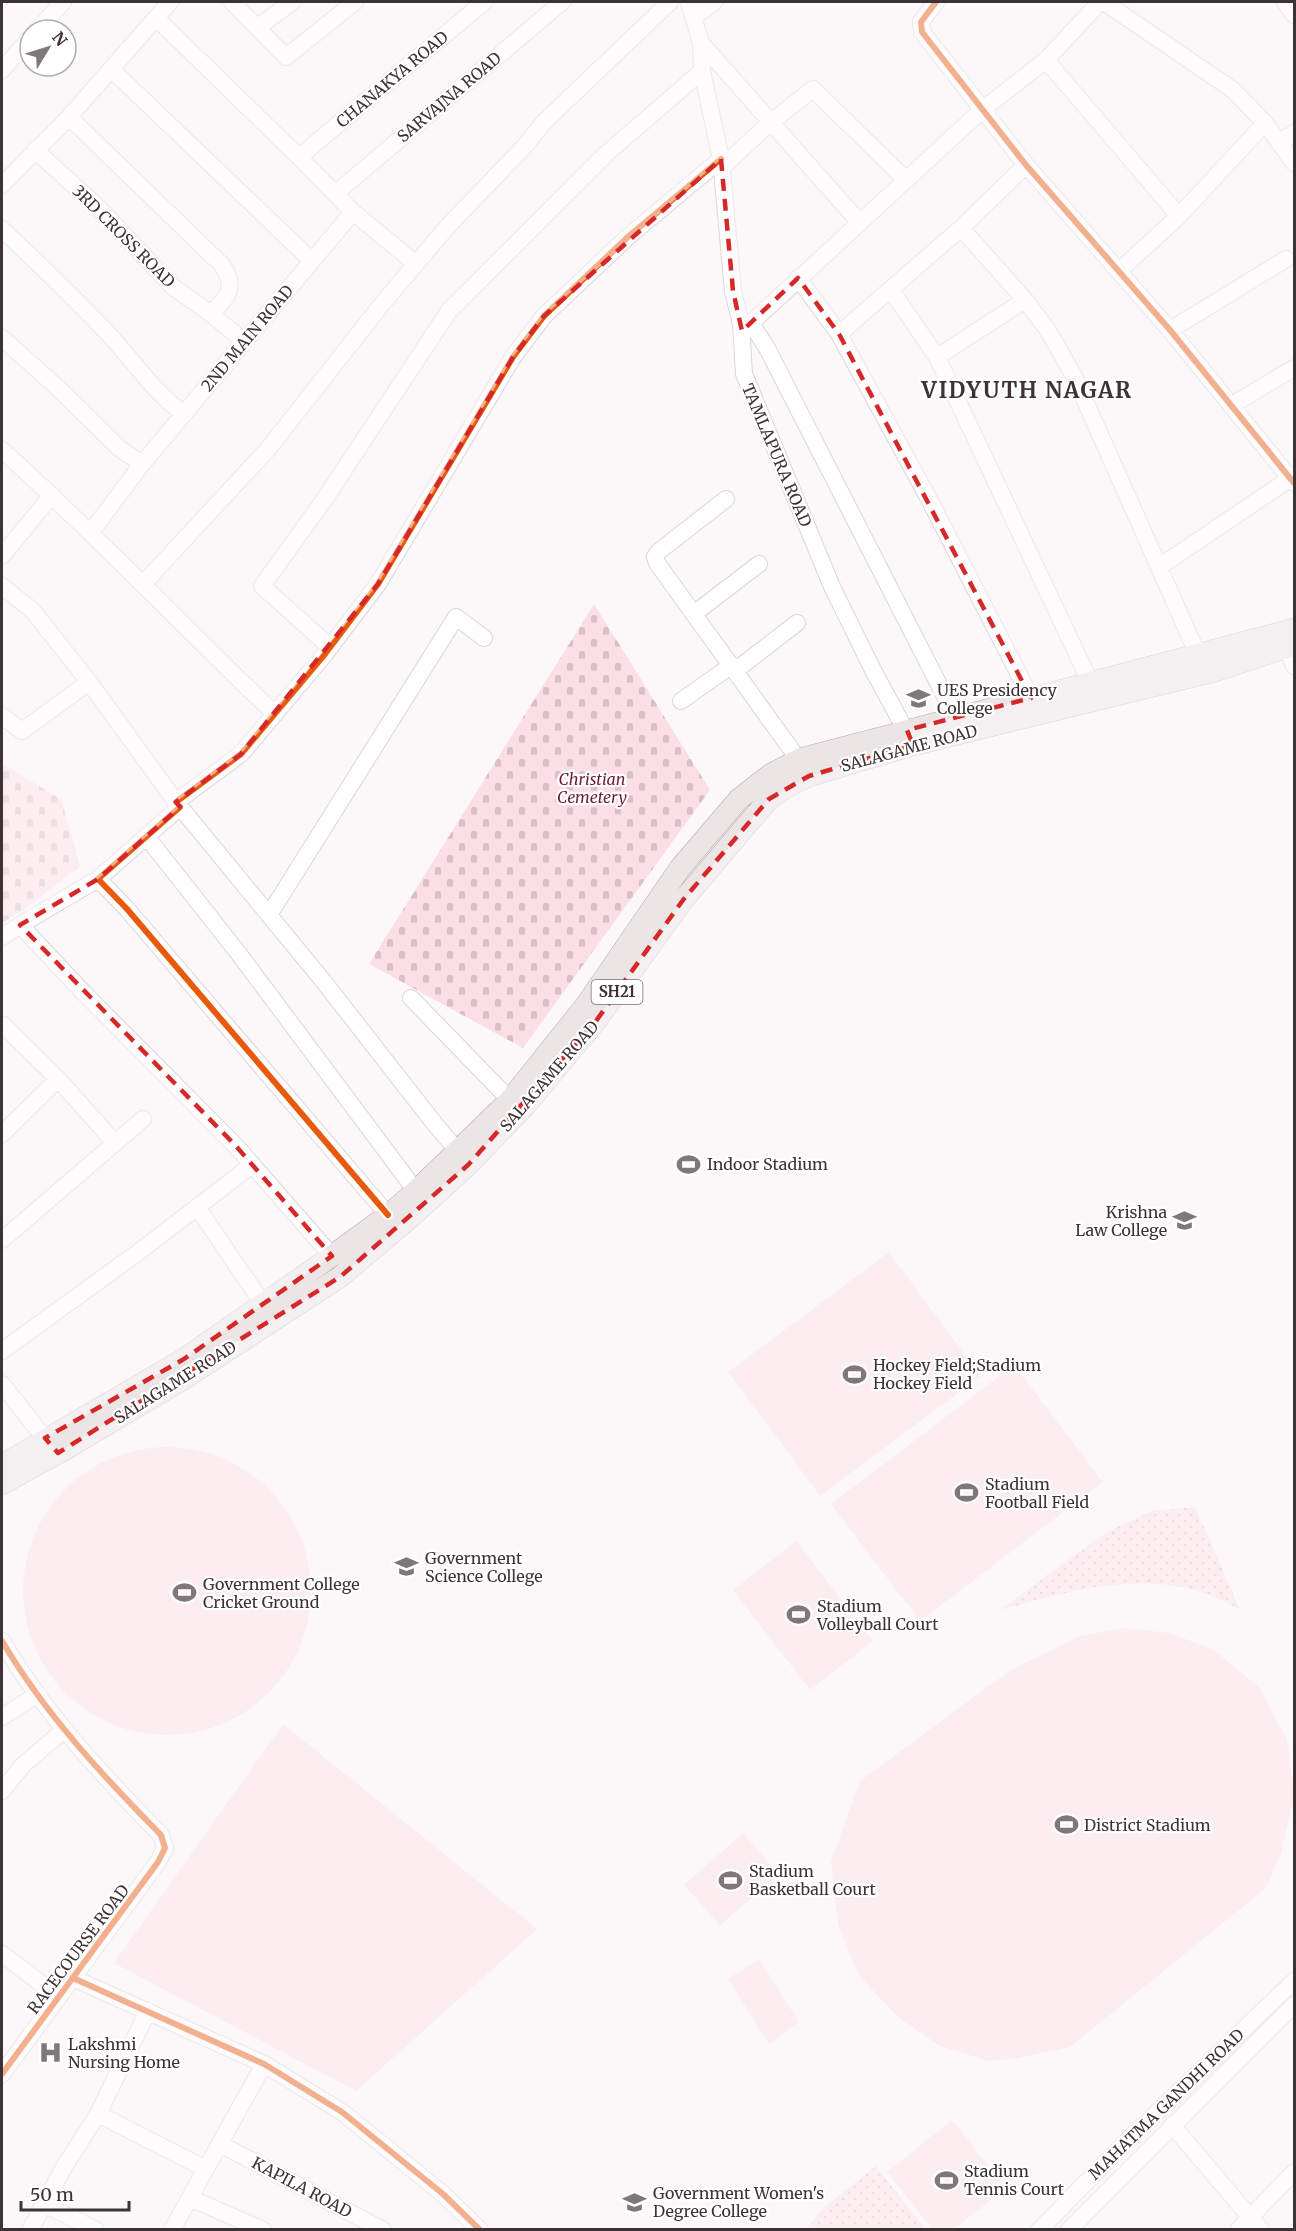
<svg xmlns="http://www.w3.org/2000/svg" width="1296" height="2231" font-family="Merriweather,serif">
  <defs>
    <pattern id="grass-dots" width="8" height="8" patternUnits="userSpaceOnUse" patternTransform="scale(1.5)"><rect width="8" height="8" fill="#fbdfe4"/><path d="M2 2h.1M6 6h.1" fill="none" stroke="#d8c0c4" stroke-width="1.8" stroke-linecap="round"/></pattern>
    <pattern id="cemetery-stones" width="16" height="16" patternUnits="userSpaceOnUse" patternTransform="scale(1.5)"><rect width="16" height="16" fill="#fbdfe4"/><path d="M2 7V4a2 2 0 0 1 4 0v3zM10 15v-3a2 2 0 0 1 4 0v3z" fill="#d8c0c4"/></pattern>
  </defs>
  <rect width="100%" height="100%" fill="#fcf8f9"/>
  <path fill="url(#grass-dots)" d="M1195,1507l45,103c-77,-47 -160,-22 -240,0l107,-78 45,-21z
    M876,2166l49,63h-119l17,-21z"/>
  <path fill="url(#cemetery-stones)" d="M594,604l116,186 -187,258 -154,-84z
    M2,764l59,35 19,67 -56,43 -22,14z"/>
  <path fill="#fbdfe4" d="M889,1252l92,124 -161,120 -92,-124z
    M1014,1365l89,117 -183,139 -89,-117z
    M23 1591a144 144 0 1 1 288 0a144 144 0 1 1-288 0Z
    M796,1541l77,100 -63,49 -77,-100z
    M1124,1628l45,5 43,16 47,38 28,52 7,58 -13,57 -15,34 -196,159 -57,12 -24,2 -49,-15 -42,-29 -40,-43 -20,-50 -7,-62 29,-81 152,-112 69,-33z
    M283,1724l254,205 -181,162 -242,-128z
    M743,1833l36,42 -59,50 -36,-40z
    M759,1959l40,63 -30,22 -41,-65z
    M952,2120l54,68 -52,41h-22l-45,-57z"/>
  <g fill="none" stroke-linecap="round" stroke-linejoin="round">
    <defs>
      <path id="minor" d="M232,2l54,55 69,-55
        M689,2l12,41 1,28 19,88 12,132 8,33 3,50 89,215 41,83 38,70
        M936,2l-15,20 1,10 104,133 144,165 124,153
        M1100,2l-54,58 133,156
        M1104,2l129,88 32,33 29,40
        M1285,2l9,13
        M694,17l20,-15
        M156,18l143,139 54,55 63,52
        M258,27l34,-25
        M37,30l26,-28
        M701,43l159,180
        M111,69l201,192
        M2,70l28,-32
        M69,117l153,148c15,22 6,32 -11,49
        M1279,143l15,-10
        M35,150l66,60 72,77 38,27 33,27
        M299,157l185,-155
        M721,168l50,-46 42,-33 92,90
        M2,185l67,-68 101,-115
        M336,193l226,-191
        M961,228l64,72 22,29 27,47 124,279
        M2,229c38,36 76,72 112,111 22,25 42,54 70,74
        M1119,271l60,-55 86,-93
        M798,278l41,56 122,-106 65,-63
        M891,290l46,67 154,327
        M751,323l17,27 188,368
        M742,324l9,-1 231,-213 64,-50
        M1170,330l116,-71
        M839,334l91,167 101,197
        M2,338l56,50 61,60 23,16
        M937,357l88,-57
        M1232,405l62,-37
        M2,450c94,84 181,177 273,264
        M726,499l-68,53 -3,5 2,6 149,207
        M91,532l51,-68 211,-252
        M2,556l50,-61
        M1159,567l135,-91
        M143,584l125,-135 114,-145 66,-78 76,-79 20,-25 126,-120
        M2,586l31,25 56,71 87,120 148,180 110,141 23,27
        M695,613l64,-49
        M1283,636l11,30
        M330,647l-68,-61 62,-86 125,-189 157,-157 96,-83
        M736,670l61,-47
        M681,701l51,-36
        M2,716l20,15 67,-49
        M176,802l65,-48 84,-100 53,-70 135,-227 31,-41 86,-81 91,-76
        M180,807l-82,72 29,30 261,306
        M146,836l93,118 177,237
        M269,915l187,-298 28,21
        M20,925l78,-46
        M2,937l18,-12 63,67 152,153 97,111
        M411,998l99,102
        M2,1024l56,55 57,64
        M2,1134l56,-55
        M197,1207l66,97
        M2,1240l141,-121
        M2,1351l138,-100 112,-86
        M2,1384l51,65
        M2,1641c43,73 100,134 159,194l4,13 -7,14 -156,212
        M2,1717l36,-23
        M2,1791l21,-26 41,-35
        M2,1954l57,43
        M73,1978l191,86 78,48 101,82 37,36
        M98,2114l108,55
        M1172,2125l89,105
        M220,2144l163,86
        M190,2198l73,32
        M44,2204l52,26
        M30,2230l34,-63 34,-53 50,-103
        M172,2230l92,-166
        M1039,2230l83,-84 172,-165
        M1069,2230l225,-225
        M1238,2230l56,-58"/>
      <path id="major" d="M2,1465l182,-106 148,-103 56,-41 28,-24 94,-91 76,-95 94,-137 59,-69 32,-25 29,-15 494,-130
        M2,1484l67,-37 113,-67 158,-103 71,-60 57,-52 57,-59 71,-85 87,-121 86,-101 16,-11 24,-12 104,-31 302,-74 79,-26"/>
    </defs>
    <use href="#minor" stroke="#dcd5d6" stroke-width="18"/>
    <use href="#major" stroke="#b7a9ac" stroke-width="22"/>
    <use href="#minor" stroke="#fffefe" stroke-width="16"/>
    <use href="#major" stroke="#ece5e6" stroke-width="21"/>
    <defs>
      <path id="cycleway" d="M936,2l-15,20 1,10 104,133 144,165 124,153
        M176,802l65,-48 84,-100 53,-70 135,-227 31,-41 86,-81 91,-76
        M180,807l-82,72 29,30 261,306
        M2,1641c43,73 100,134 159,194l4,13 -7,14 -156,212
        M73,1978l191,86 78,48 101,82 37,36"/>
    </defs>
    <use href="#cycleway" stroke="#fff" stroke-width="10"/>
    <use href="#cycleway" stroke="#e8590c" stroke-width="6"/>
  </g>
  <path d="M0 0H1296V2231H0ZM721,159l12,132 9,40 56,-53 41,56 192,364 -124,32 6,15 -104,31 -40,23 -86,101 -87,121 -128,144 -128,112 -282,176 -13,-15 139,-79 148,-103 -97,-111 -215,-220 78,-46 82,-72 -4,-5 65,-48 137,-170 135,-227 31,-41z" fill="#fcf8f9" fill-opacity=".55" fill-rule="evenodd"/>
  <path fill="none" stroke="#d62828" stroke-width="4.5" stroke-dasharray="12 8" stroke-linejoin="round" d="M721,159l12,132 9,40 56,-53 41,56 192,364 -124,32 6,15 -104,31 -40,23 -86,101 -87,121 -128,144 -128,112 -282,176 -13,-15 139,-79 148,-103 -97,-111 -215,-220 78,-46 82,-72 -4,-5 65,-48 137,-170 135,-227 31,-41z"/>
  <defs>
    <symbol id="university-bare" viewBox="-9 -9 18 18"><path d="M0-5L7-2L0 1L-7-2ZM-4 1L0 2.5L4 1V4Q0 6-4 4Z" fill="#807779" stroke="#fff" stroke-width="2.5" paint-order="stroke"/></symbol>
    <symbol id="stadium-bare" viewBox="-9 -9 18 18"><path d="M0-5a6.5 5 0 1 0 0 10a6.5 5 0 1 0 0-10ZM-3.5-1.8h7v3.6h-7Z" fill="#807779" stroke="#fff" stroke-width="2.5" paint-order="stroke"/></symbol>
    <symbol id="hospital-bare" viewBox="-9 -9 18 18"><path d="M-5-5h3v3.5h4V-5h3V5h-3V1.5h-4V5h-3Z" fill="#807779" stroke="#fff" stroke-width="2.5" paint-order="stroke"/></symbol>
  </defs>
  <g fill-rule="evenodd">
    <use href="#university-bare" x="902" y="682" width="33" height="33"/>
    <use href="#stadium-bare" x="672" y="1148" width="33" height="33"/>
    <use href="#university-bare" x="1168" y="1204" width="33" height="33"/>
    <use href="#stadium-bare" x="838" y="1358" width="33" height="33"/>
    <use href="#stadium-bare" x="950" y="1476" width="33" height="33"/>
    <use href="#university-bare" x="390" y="1550" width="33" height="33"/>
    <use href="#stadium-bare" x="168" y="1576" width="33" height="33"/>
    <use href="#stadium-bare" x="782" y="1598" width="33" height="33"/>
    <use href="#stadium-bare" x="1050" y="1808" width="33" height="33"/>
    <use href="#stadium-bare" x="714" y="1864" width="33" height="33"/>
    <use href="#hospital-bare" x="34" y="2036" width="33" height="33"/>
    <use href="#stadium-bare" x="930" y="2164" width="33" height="33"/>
    <use href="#university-bare" x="618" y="2186" width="33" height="33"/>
  </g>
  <g text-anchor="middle" stroke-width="4.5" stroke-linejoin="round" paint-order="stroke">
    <rect fill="#fff" stroke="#787071" stroke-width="1.5" x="591.5" y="980" width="51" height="24" rx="4.5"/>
    <g font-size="15" font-weight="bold" fill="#3e3234">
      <text x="617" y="997">SH21</text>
    </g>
    <g font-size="16" fill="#3e3234" stroke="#fff">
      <text transform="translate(392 79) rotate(-40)" y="6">CHANAKYA ROAD</text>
      <text transform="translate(449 97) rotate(-40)" y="6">SARVAJNA ROAD</text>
      <text transform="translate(124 236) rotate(45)" y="6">3RD CROSS ROAD</text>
      <text transform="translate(247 338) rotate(-50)" y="6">2ND MAIN ROAD</text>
      <text transform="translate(777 455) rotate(67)" y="6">TAMLAPURA ROAD</text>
      <text transform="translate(909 748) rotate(-15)" y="6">SALAGAME ROAD</text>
      <text transform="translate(549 1076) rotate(-49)" y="6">SALAGAME ROAD</text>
      <text transform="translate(175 1382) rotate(-32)" y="6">SALAGAME ROAD</text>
      <text transform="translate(78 1949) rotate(-53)" y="6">RACECOURSE ROAD</text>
      <text transform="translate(1166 2104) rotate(-44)" y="6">MAHATMA GANDHI ROAD</text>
      <text transform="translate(302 2187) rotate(28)" y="6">KAPILA ROAD</text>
    </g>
    <g font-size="16" fill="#3e3234" stroke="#fff" text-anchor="start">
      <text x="937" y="696">UES Presidency<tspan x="937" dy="18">College</tspan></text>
      <text x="707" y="1170">Indoor Stadium</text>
      <text x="1167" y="1218" text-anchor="end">Krishna<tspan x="1167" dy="18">Law College</tspan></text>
      <text x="873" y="1371">Hockey Field;Stadium<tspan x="873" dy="18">Hockey Field</tspan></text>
      <text x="985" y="1490">Stadium<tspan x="985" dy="18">Football Field</tspan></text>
      <text x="425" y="1564">Government<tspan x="425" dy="18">Science College</tspan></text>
      <text x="203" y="1590">Government College<tspan x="203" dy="18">Cricket Ground</tspan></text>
      <text x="817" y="1612">Stadium<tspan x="817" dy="18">Volleyball Court</tspan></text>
      <text x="1084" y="1831">District Stadium</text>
      <text x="749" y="1877">Stadium<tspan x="749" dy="18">Basketball Court</tspan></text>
      <text x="68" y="2050">Lakshmi<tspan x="68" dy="18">Nursing Home</tspan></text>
      <text x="964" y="2177">Stadium<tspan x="964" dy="18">Tennis Court</tspan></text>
      <text x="653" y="2199">Government Women's<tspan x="653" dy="18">Degree College</tspan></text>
    </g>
    <g font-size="16" font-style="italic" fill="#6d1e36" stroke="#fff">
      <text x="592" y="785">Christian<tspan x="592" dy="18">Cemetery</tspan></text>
    </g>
    <g font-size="22" font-weight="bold" letter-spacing="1.5" fill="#3e3234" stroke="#fff">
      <text x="1027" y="398">VIDYUTH NAGAR</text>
    </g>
  </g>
  <rect width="1296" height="2231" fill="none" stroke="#3e3234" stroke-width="6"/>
  <g transform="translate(48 48) rotate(52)"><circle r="28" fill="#ffffff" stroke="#b2adae" stroke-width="1.5"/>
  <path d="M0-4.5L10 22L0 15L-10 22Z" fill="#807779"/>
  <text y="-9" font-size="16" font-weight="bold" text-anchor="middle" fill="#3e3234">N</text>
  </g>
  <path d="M21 2201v9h108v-9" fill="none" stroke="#3e3234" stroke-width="3"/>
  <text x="30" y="2201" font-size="18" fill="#3e3234" stroke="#ffffff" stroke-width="4.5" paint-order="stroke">50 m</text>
</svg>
